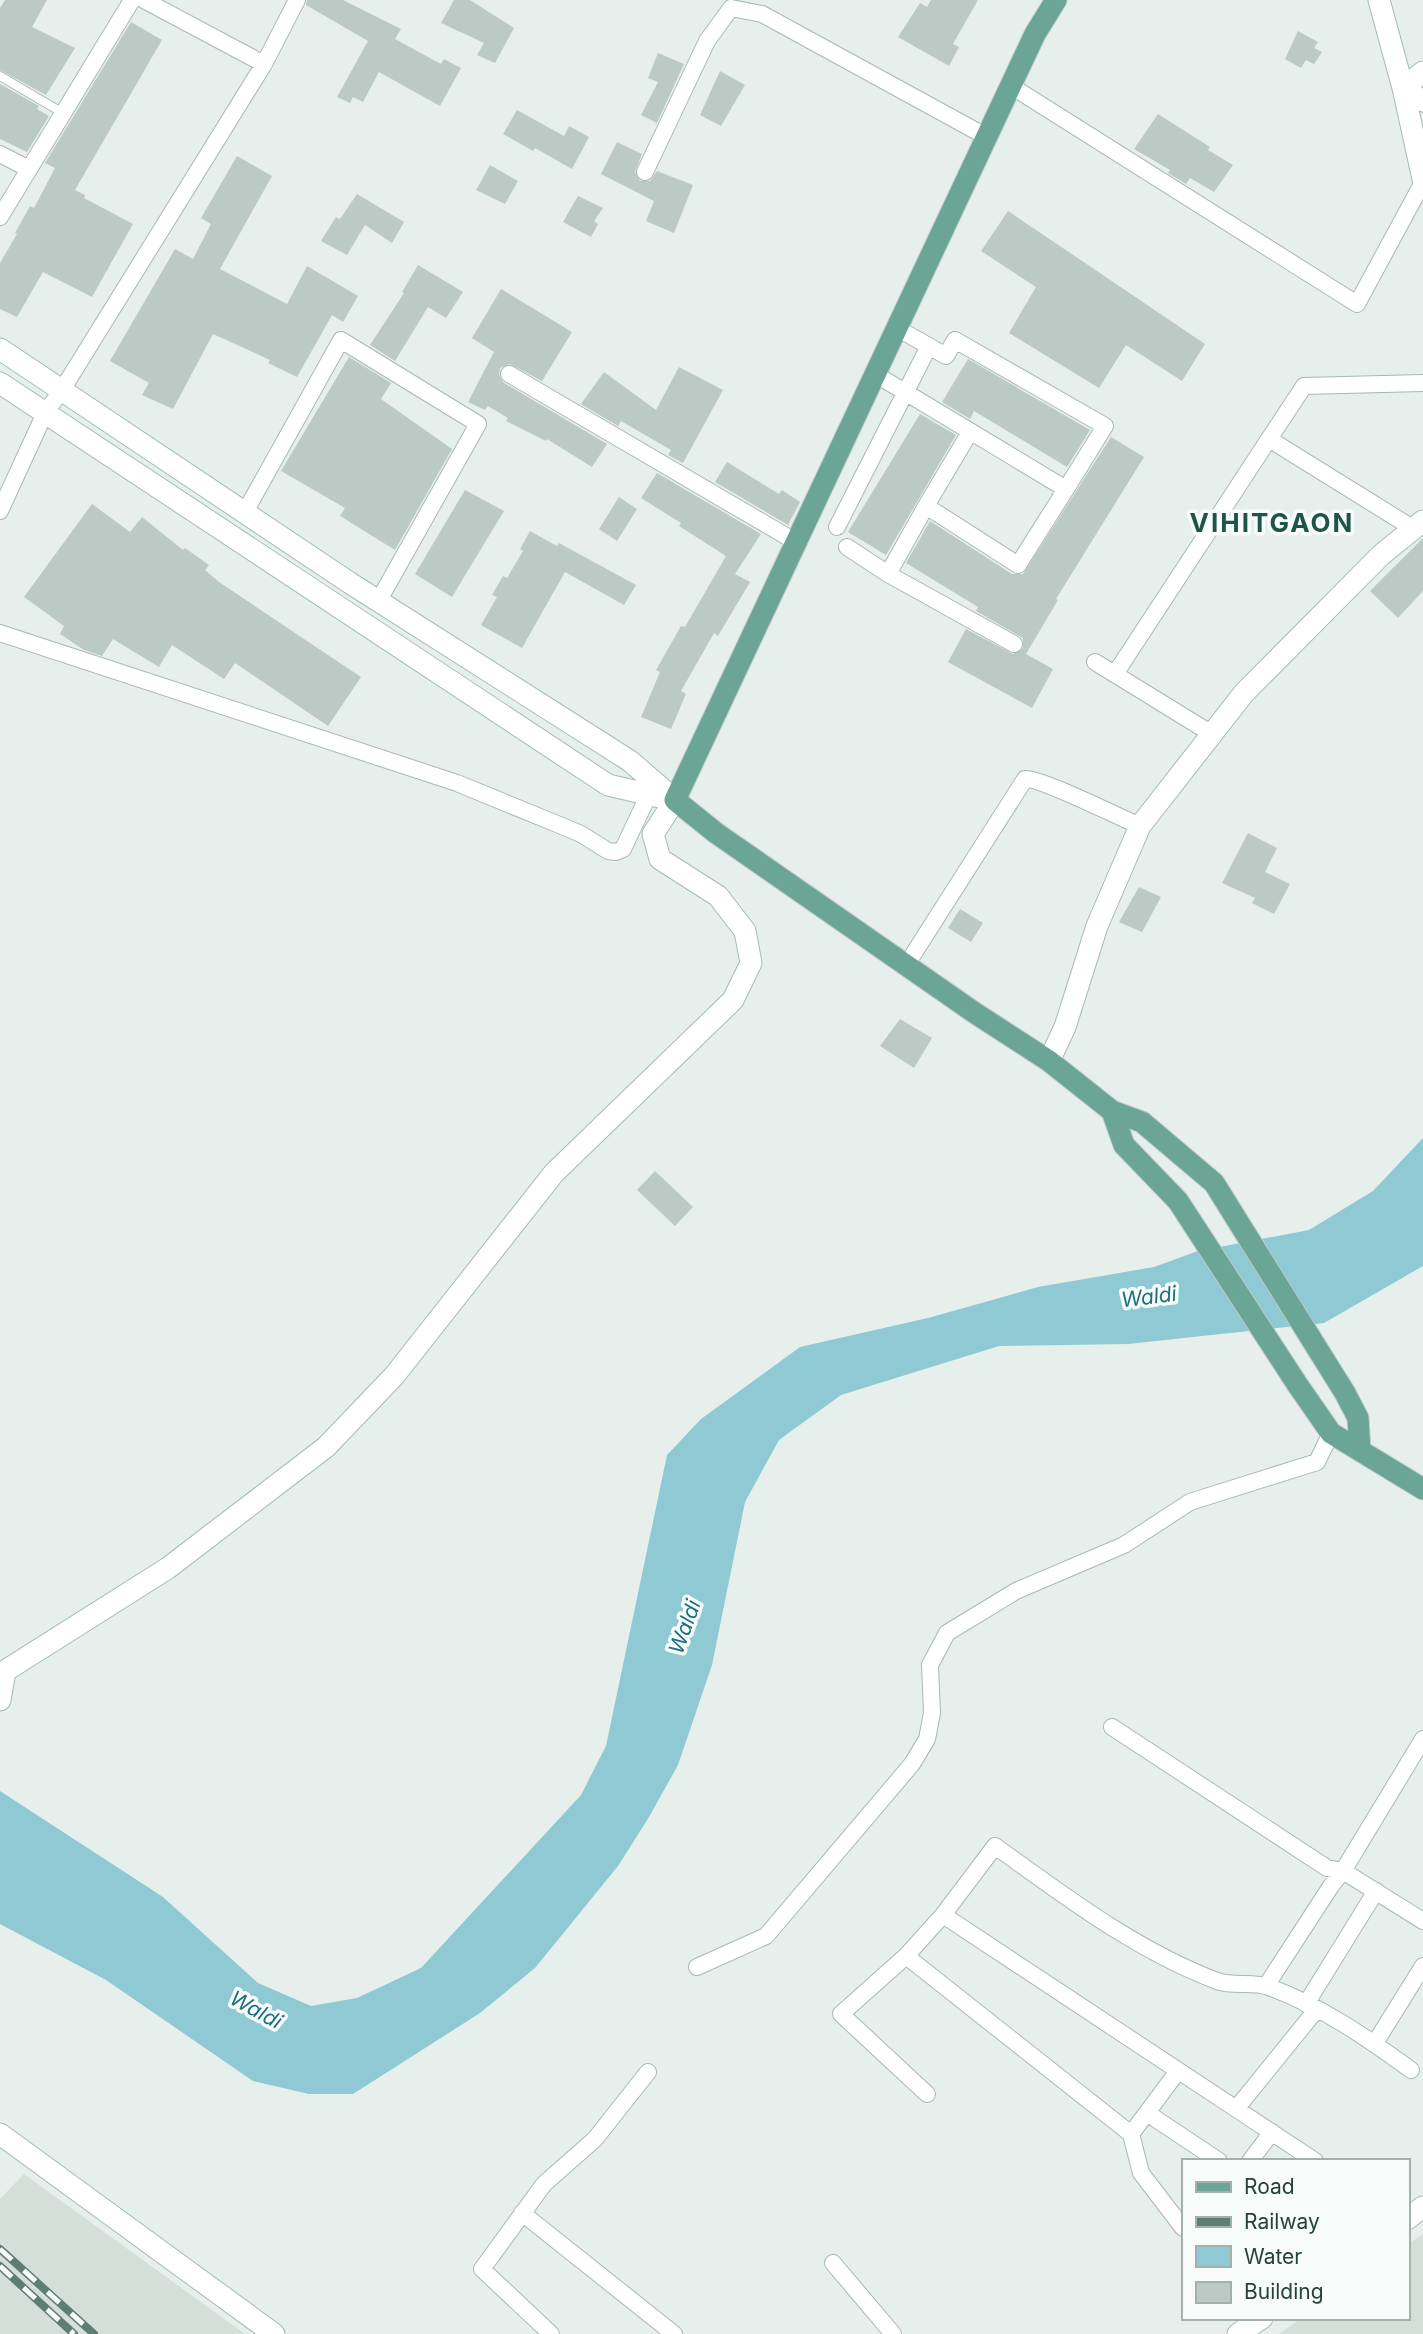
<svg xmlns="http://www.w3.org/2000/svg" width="1423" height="2334" font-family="Inter,sans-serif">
  <rect width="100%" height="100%" fill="#e6efeb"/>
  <path fill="#d4dfda" d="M24,2174l221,160h-245v-135z
    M1423,2234v100h-144l23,-16h105v-73z"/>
  <path fill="#8ec9d4" d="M1423,1138v128l-99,57 -196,21 -129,2 -158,49 -62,45 -34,62 -33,163 -34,100 -29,52 -31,49 -83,102 -55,45 -127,81h-44l-56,-13 -147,-101 -106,-56v-133l163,106 95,86 53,23 46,-8 64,-30 160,-173 25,-49 61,-291 34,-36 99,-72 128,-29 110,-31 116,-20 44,-16 111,-21 64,-39z"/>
  <path fill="#bbcac4" d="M5,0h42l-15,27 43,21 -29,47 -46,-25v-62z
    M307,0h36l58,29 -6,10 46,25 3,-5 17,9 -21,38 -61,-34 -16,30 -10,-5 -3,6 -13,-6 31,-56 -62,-36z
    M454,0h16l44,28 -19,35 -18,-8 7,-12 -43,-20z
    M931,0h47l-25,44 6,3 -10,19 -51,-29 22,-34 7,4z
    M131,22l31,18 -87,150 10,5 -1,3 49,26 -41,73 -49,-25 -26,45 -17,-8v-46l17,-29 -2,-1 15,-27 4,2 21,-40 -10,-5z
    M1298,31l20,11 -4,6 8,4 -8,12 -8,-4 -5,8 -16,-9z
    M658,53l26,11 -27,59 -16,-8 17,-33 -10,-4z
    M720,71l25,14 -24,41 -21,-11z
    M0,84l39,22 -2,3 12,7 -22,36 -27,-13z
    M517,110l47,26 5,-10 20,11 -17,32 -37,-21 -2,3 -30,-17z
    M1158,114l52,33 -2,3 25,15 -19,27 -24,-14 -4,6 -18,-11 2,-3 -36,-21z
    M617,142l25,12 -7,18 5,9h10l7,-10 36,14 -19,48 -28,-12 8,-20 -53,-27z
    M237,156l35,20 -52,93 67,35 20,-38 51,30 -15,26 -11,-7 -35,62 -29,-14 2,-3 -57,-26 -40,75 -31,-14 7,-12 -39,-22 65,-112 18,10 18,-35 -10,-6z
    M490,165l28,16 -13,23 -29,-14z
    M357,194l47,28 -12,21 -27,-18 -18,30 -26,-14 15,-24 4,2z
    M578,196l25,12 -9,13 4,3 -7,13 -28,-15z
    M1008,211l197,133 -23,37 -56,-36 -27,43 -90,-55 27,-46 -55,-36z
    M418,265l45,27 -17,26 -18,-11 -33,54 -25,-16 34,-52 -2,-1z
    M501,289l71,43 -30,49 -32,-17 -10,4 -1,7 5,8 103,61 -15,23 -45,-28 -1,2 -40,-20 2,-3 -20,-12 -3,4 -17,-8 26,-50 -22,-14z
    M349,357l42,26 -10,16 71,50 -57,101 -55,-34 5,-8 -64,-37z
    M968,359l122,71 -23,37 -93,-56 -4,8 -28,-17z
    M679,367l44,23 -40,73 -15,-8 3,-5 -50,-29 -3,5 -37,-22 23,-32 52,38z
    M920,414l36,21 -70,120 -38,-23z
    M1111,437l33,20 -88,142 2,1 -32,54 27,15 -21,39 -84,-46 18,-33 47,25 10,-6v-10l-47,-27 2,-4 -72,-44 24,-42 82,53h11z
    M727,462l52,32 3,-4 18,12 -12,23 -73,-43z
    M657,473l104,61 -26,40 15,8 -32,54 -4,-3 -33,58 5,3 -15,35 -30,-12 19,-45 -4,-2 25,-44 4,1 41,-71 -47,-30 2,-3 -40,-25z
    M465,490l39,21 -52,86 -37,-23z
    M619,497l18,12 -20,32 -18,-12z
    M92,504l38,28 12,-15 41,33 2,-2 24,17 -4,5 14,12 142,95 -33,49 -93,-63 -11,16 -52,-34 -13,22 -46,-28 -11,17 -18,-6 -24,-16 4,-8 -40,-29z
    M530,531l27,15 2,-3 77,42 -12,20 -59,-33 -43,76 -41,-23 16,-28 -5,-2 11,-19 4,2 16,-27 -3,-2z
    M1423,538v53l-25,27 -28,-27z
    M1248,833l29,15 -12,24 25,12 -16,30 -22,-11 3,-5 -33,-15z
    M1139,887l22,10 -19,35 -23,-10z
    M960,909l23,14 -12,19 -23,-14z
    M900,1019l32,19 -18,30 -34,-22z
    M655,1171l38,36 -18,19 -38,-36z"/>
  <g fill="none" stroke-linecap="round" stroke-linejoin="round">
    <defs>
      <path id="lane" d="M0,76l63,37"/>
      <path id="street" d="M264,64l33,-64
        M1011,86l346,218 66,-122
        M0,154l29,15
        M645,172l62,-131 24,-33 31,6 225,123
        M0,217l132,-217
        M897,328l49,28 9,-16 150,86 -39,63
        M509,374l287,168
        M875,374l191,115 -48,76 -92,-59 44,-74
        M0,511l45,-98 17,-23 202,-326 -120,-64
        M245,512l96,-172 137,84 -99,176
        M837,527l92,-181
        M1414,529l-145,-90 35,-53 119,-3
        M847,547l41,27 126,70
        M888,574l38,-68
        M0,633l457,150 100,41 24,10 27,17 8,1 7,-3 26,-55
        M1095,662l117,72
        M1115,674l154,-235
        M907,964l118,-185c14,-2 96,39 115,47
        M1112,1727l215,141 16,3 80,50
        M943,1915l372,246
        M906,1956l225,178 10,39 42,55
        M697,1967l69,-31 146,-172 15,-25 5,-26 -2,-48 17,-32 69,-42 108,-46 66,-43 127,-40 14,-29
        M1266,1986l65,-100 12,-15 80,-132
        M1306,2004l70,-113
        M1375,2043l48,-77
        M927,2094l-86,-80 65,-58 37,-41 52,-69c70,50 140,104 222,135 16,6 36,0 52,6 52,19 98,51 142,83
        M1236,2109l81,-100
        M1147,2113l72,48
        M1131,2134l47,-63
        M1250,2161l22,-29
        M522,2213l152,121
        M833,2263l60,71
        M551,2334l-69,-65 62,-85 51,-45 53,-67"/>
      <path id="secondary" d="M1379,0l24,88 20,91
        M1423,72l-20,16 20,13
        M0,349l350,234 280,178 45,39
        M0,383l608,402 65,15
        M1049,1061l16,-34 32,-101 43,-100 104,-133 137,-138 42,-34
        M0,1700l5,-29 163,-103 158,-121 68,-71 160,-203 179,-173 18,-37 -6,-32 -27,-35 -58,-37 -7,-25 22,-34
        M0,2134l274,200
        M1407,2219l16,-12
        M1238,2334l24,-16"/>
      <path id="primary" d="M1056,0l-21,34 -360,766 41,33 259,180 74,48 63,50 30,11 72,61 131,210 13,25 2,33
        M1112,1111l12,34 54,56 119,183 34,49 92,56"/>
    </defs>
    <use href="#lane" stroke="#a8b8b2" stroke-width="10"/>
    <use href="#street" stroke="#a8b8b2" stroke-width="18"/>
    <use href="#secondary" stroke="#a4bbb3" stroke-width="23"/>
    <use href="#primary" stroke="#c2cac8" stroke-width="23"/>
    <use href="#lane" stroke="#fff" stroke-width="8"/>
    <use href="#street" stroke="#fff" stroke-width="16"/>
    <use href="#secondary" stroke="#fff" stroke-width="21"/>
    <use href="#primary" stroke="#6aa596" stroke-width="21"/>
    <defs>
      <path id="rail" d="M0,2249l94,85
        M0,2266l74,68"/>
    </defs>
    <use href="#rail" stroke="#5f7d75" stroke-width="8"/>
    <use href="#rail" stroke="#f7fbf9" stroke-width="5" stroke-dasharray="16" stroke-linecap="butt"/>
  </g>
  <g text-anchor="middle" stroke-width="7" stroke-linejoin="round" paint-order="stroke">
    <g font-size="21" font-style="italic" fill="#1c6f80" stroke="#f7fbf9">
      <text transform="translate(1149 1297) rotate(-7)" y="7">Waldi</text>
      <text transform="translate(685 1627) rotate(-70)" y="7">Waldi</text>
      <text transform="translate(256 2010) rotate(29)" y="7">Waldi</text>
    </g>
    <g font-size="26" font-weight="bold" letter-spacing="2" fill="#1f5548" stroke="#f7fbf9">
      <text x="1272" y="532">VIHITGAON</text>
    </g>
  </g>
  <rect x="1182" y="2159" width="228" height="161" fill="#f7fbf9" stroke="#a3b1ad" stroke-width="2"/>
  <rect x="1196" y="2182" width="35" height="10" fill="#6aa596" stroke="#a3b1ad" stroke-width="2"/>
  <text x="1244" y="2194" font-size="21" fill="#24423a">Road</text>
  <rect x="1196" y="2217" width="35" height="10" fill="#5f7d75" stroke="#a3b1ad" stroke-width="2"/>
  <text x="1244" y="2229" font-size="21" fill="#24423a">Railway</text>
  <rect x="1196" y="2246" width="35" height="21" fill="#8ec9d4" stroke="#a3b1ad" stroke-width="2"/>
  <text x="1244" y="2264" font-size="21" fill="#24423a">Water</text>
  <rect x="1196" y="2282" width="35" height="21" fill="#bbcac4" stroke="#a3b1ad" stroke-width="2"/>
  <text x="1244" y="2299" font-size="21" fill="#24423a">Building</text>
</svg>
